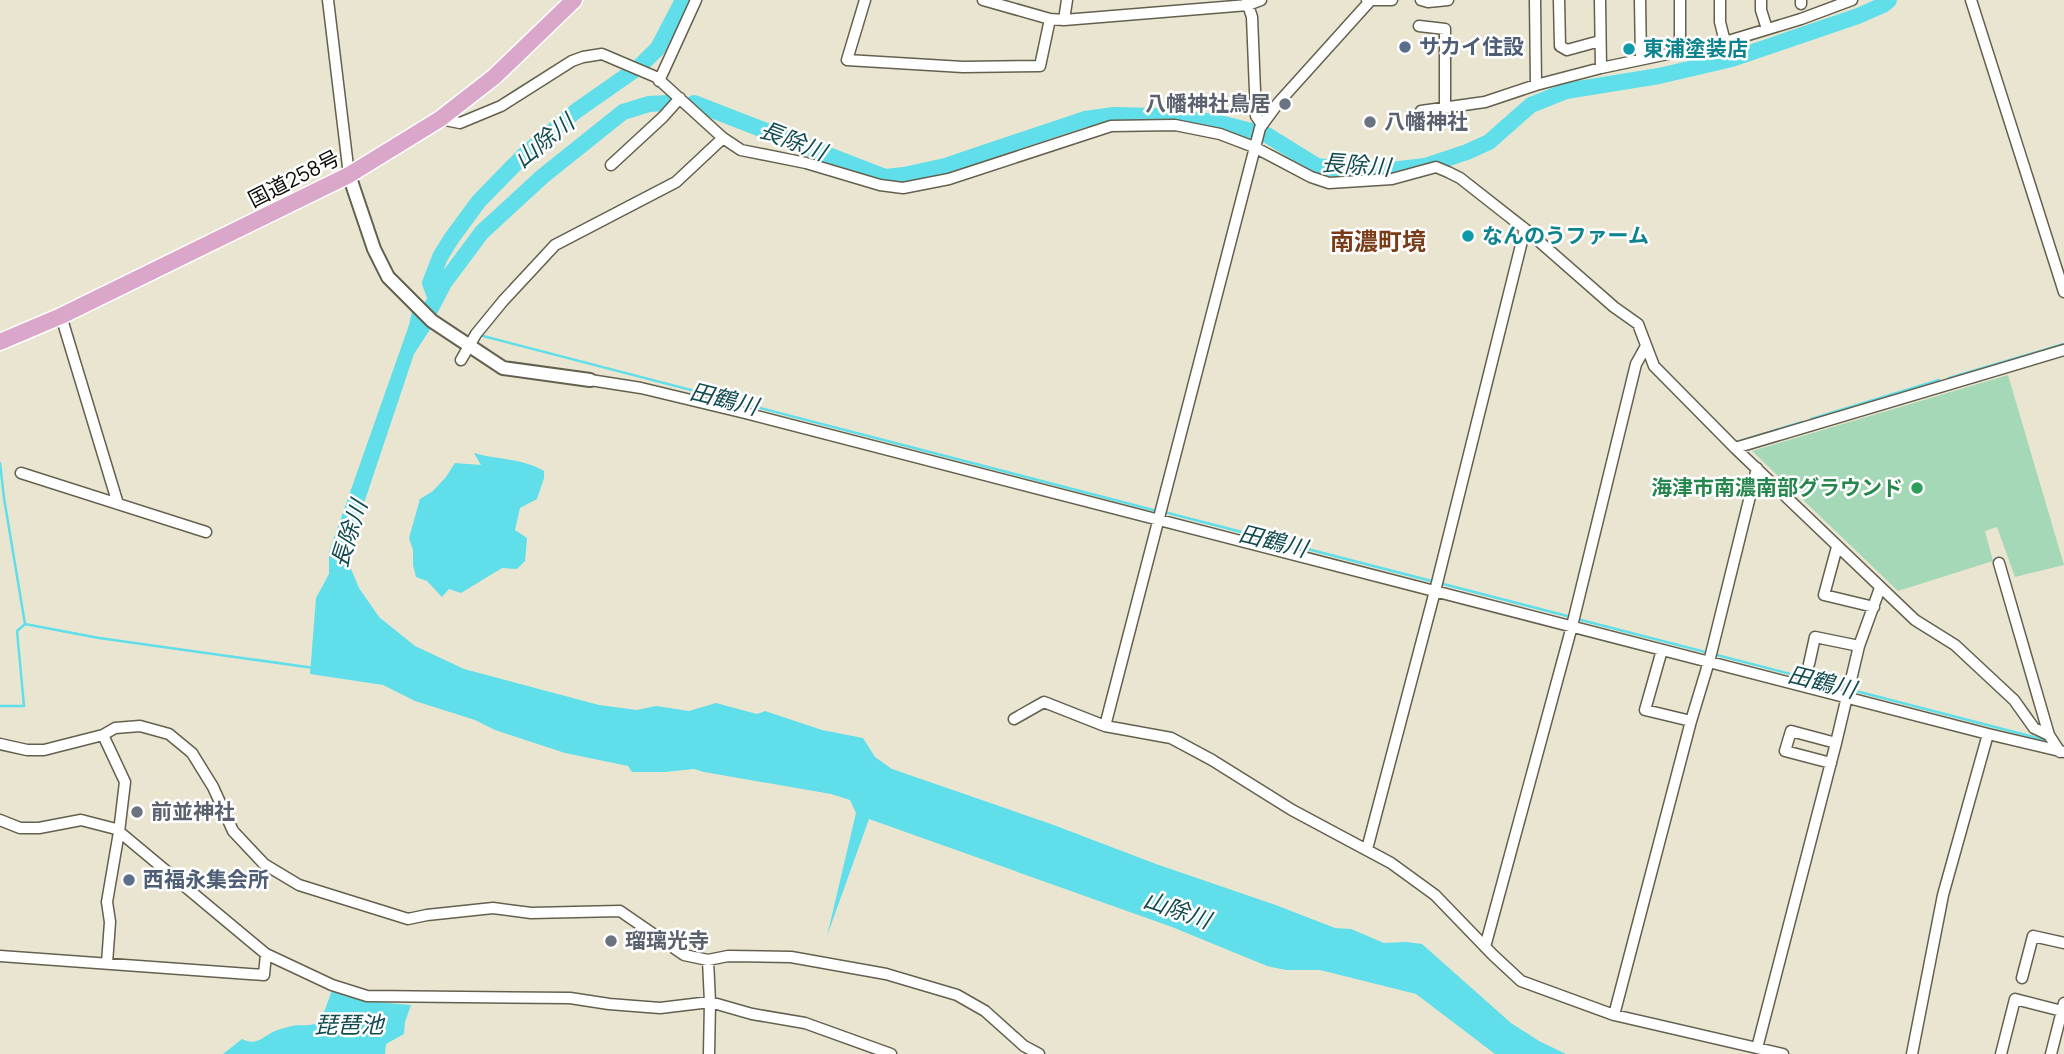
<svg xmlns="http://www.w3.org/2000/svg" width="2064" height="1054" font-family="Manrope,'Noto Sans JP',sans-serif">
  <rect width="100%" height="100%" fill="#eae5d0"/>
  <path fill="#a5d8b7" d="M2008,375l56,190 -49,12 -18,-50 -12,4 8,30 -95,30 -146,-140z"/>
  <path fill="#60deea" d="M412,312l19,16 -17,26 -62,185 -1,30 8,19 20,29 36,29 49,23 135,36 38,5 19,-4 33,5 27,-8 41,11 8,-3 57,19 41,8 12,19 17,12 159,55 105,40 117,40 62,24 16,1 33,14 22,-1 16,2 89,79 28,18 27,13h-71l-79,-60 -96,-24h-34l-19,-4 -95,-39 -303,-108 -42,117 29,-123 -6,-13 -19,-6 -127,-22 -10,-3 -29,3h-33l-4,-6 -63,-13 -70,-23 -20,-10 -60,-19 -32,-16 -73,-11 6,-76 13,-24v-22l80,-227z
    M474,453c23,7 49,5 70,18v7l-7,21 -17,9 -5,22 12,8 -2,23 -8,8 -15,-1 -41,25 -12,-4 -7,8 -15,-16 -11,-4 -3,-12v-15l-4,-12 11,-39 13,-8 13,-14 9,-14 26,2z
    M332,990l32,11 47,4 -6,17 -1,12 -18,10 -1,10h-162l19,-15c14,7 19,-1 31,-7 4,-2 10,-4 15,-5 11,-4 23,1 33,-6z"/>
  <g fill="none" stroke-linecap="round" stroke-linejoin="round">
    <path stroke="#60deea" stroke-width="2.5" d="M483,336l674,175
      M1949,378l115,-34
      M1811,419l128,-39
      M1740,441l62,-19
      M0,463l4,35 21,126 74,14 215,30
      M1164,512l407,105
      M1577,619l268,69
      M1852,690l197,51
      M0,706h24l-7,-75 7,-6"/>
    <path stroke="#60deea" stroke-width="16" d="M694,103l191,74 19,-2 41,-9 140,-47 29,-4 42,1 60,6 51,13 50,31 37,5 37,-1 34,-4 42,-14 22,-10 42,-37 35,-14 93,-15 73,-17 126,-43 25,-11 6,-5
      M436,299l-6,-16 10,-26 11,-18 28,-38 45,-46 52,-44 63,-44 19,-19 25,-48
      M421,327l23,-44 38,-51 61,-56 80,-64 26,-8 19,-1"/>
    <defs>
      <path id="minor" d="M328,0l21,175
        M865,0l-18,60 116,7 77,-1 10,-47
        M983,0l67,19 14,1 184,-15 13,-5
        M1367,0h25
        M1421,0l7,2 20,-2
        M1535,0l1,85
        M1559,0l1,46 7,4 33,-9
        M1600,0l1,68
        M1640,0l1,59
        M1720,0v22l5,20
        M1761,0v10l6,19
        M1971,0l93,292
        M1247,2l5,15 4,99 6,9
        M1801,4v-4
        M1064,20l3,-20
        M1419,26l26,3v78
        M1680,37v-37
        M659,81l37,-81
        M1421,111l64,-9 51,-17 65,-17 124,-26 76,-23 51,-19
        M440,119l20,4 41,-17 71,-45 11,-4 19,-3 54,23 67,61 18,12 65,13 74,22 23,3 46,-9 162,-53 64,-1 45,9 34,13 57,30 18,6 63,-4 44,-12 12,5 12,6 65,51 89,78 24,17 16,42 81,82 180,172 40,25 59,55 20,28 15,7
        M611,165l52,-48 17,-19
        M61,316l57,188
        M461,360l15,-26 27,-33 52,-56 121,-63 47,-44
        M590,380l51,8 104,25 1243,321 76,18
        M1735,448l329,-98
        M21,473l185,59
        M1837,547l-13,48 50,12
        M1999,563l50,172 11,17
        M1662,650l-17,60 46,11
        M1809,664l6,-27 44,9
        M1014,719l30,-17 61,24 66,12 41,22 80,50 99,53 44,32 58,60 28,26 93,34 169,39
        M1105,726l155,-598 19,-26 92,-102
        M103,735l22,47 -6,50 -12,70 3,20 -3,41
        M0,744l27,6h17l59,-15 12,-7 25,-2 29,8 23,19 21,34 20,44 31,33 35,21 109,34 19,-4 66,-7 38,5 89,-2 64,44 24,5 20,-4 63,1 95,17 71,21 28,16 39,35 15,8
        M1831,763l-46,-12 6,-20 45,12
        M0,820l20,8h19l42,-8 35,9 150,125 66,31 35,11 203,2 39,6 51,4 50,-6 42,12 53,9 86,31
        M1367,849l68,-258 90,-362
        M1485,947l87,-321 64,-262 10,-18
        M0,956l264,19 2,-21
        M708,960l2,42 -1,52
        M2022,978l11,-42 31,7
        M1614,1015l77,-294 19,-63 47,-190
        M1757,1048l79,-305 23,-97 21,-58
        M1912,1054l31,-159 45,-161
        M2001,1054l14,-55 47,12
        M2051,1054l13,-51"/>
      <path id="tertiary" d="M349,175l25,74 14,28 44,44 71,47 87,12"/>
      <path id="trunk" d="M0,342l61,-26 288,-141 91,-56 54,-42 80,-77"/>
    </defs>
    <use href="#minor" stroke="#64604e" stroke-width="13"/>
    <use href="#tertiary" stroke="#64604e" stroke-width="16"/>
    <use href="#trunk" stroke="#fff" stroke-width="19"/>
    <use href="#minor" stroke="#fff" stroke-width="10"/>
    <use href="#tertiary" stroke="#fff" stroke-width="12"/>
    <use href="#trunk" stroke="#daa6ca" stroke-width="16"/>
  </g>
  <g fill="#5c6f8a" stroke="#fff" stroke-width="2.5">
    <circle cx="1405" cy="47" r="7"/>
    <circle cx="129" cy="880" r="7"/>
  </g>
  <g fill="#0f9aa8" stroke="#fff" stroke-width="2.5">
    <circle cx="1629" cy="49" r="7"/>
    <circle cx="1468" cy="236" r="7"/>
  </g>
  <g fill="#6b7280" stroke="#fff" stroke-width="2.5">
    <circle cx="1285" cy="104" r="7"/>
    <circle cx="1370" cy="122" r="7"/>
    <circle cx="137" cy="812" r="7"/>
    <circle cx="611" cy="941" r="7"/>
  </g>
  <circle fill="#2e9e5b" stroke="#fff" stroke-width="2.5" cx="1917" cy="488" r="7"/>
  <g text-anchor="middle" stroke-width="5" stroke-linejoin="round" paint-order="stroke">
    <g font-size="21" font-weight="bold" fill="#4e5e75" stroke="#fff" text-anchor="start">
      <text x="1419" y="54">サカイ住設</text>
      <text x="143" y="887">西福永集会所</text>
    </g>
    <g font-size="21" font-weight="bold" fill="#0d838f" stroke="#fff" text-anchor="start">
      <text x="1643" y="56">東浦塗装店</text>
      <text x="1482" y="243">なんのうファーム</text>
    </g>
    <g font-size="21" font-weight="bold" fill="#5b616d" stroke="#fff" text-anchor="start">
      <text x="1271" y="111" text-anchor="end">八幡神社鳥居</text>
      <text x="1384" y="129">八幡神社</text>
      <text x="151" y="819">前並神社</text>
      <text x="625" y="948">瑠璃光寺</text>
    </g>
    <g font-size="21" fill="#0d0c06" stroke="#fff">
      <text transform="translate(294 179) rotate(-27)" y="7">国道258号</text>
    </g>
    <g font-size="21" font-weight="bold" fill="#27864d" stroke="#fff" text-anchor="end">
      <text x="1903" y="495">海津市南濃南部グラウンド</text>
    </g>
    <g font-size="23" font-style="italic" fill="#124b50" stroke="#fff">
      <text transform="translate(544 141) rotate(-39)" y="8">山除川</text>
      <text transform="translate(793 141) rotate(21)" y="8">長除川</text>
      <text transform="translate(1356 165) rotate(4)" y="8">長除川</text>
      <text transform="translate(724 399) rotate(14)" y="8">田鶴川</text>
      <text transform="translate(349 534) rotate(-72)" y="8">長除川</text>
      <text transform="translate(1273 541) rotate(14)" y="8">田鶴川</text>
      <text transform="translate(1822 682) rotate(14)" y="8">田鶴川</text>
      <text transform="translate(1177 910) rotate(19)" y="8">山除川</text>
      <text x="349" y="1033">琵琶池</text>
    </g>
    <g font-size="24" font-weight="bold" fill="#7a3b19" stroke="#fff">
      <text x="1378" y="250">南濃町境</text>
    </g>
  </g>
</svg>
